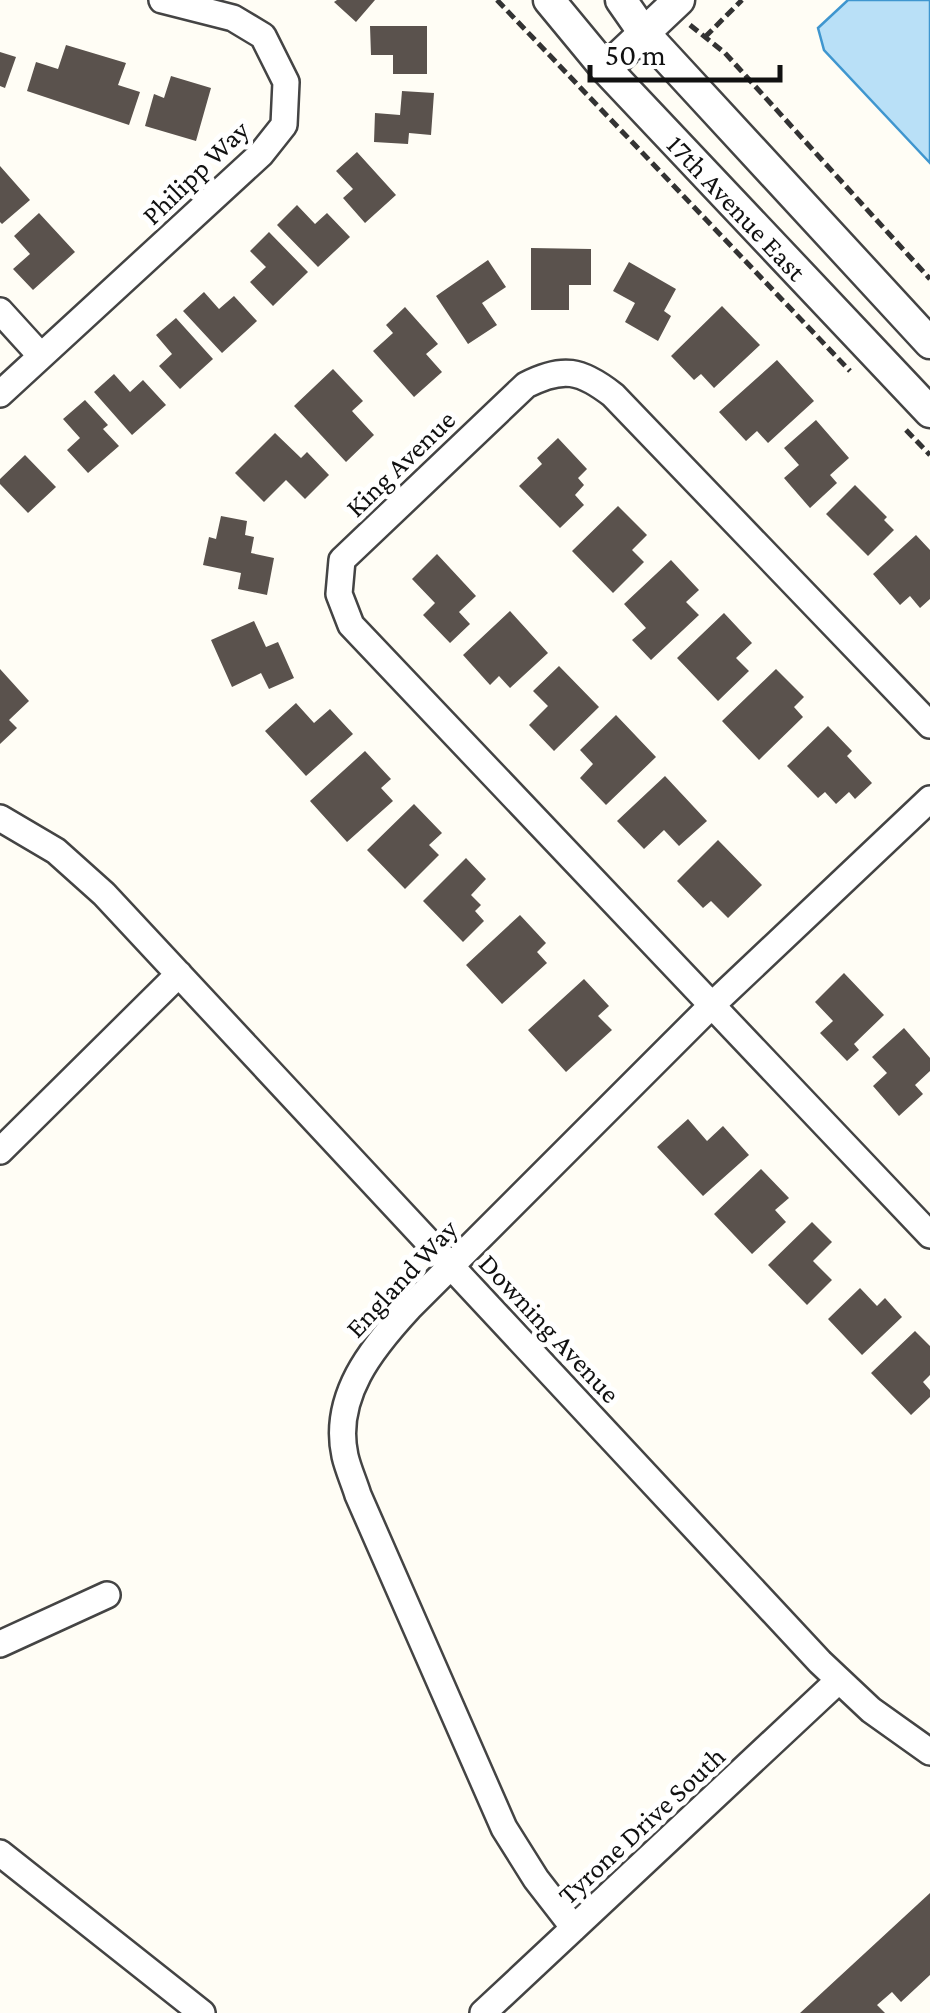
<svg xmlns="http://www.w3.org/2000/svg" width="930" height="2013" font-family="'Crimson Pro',serif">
  <rect width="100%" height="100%" fill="#fffdf5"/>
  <path fill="#b9e0f7" stroke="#3f96cf" stroke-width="2.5" d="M848,0h82v163l-106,-113 -6,-22z"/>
  <path fill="#5a524d" d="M337,0h38l-19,22 -22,-20z
    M370,26h57v48h-34v-19h-22z
    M66,45l60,18 -8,22 22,7 -11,33 -102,-34 9,-29 22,7z
    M0,52l16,5 -11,31 -5,-2z
    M171,76l40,12 -15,53 -51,-15 9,-32 10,4z
    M402,91l32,2 -3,42 -22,-2 -1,11 -34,-2 1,-29 25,2z
    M357,152l39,43 -31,28 -22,-25 10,-9 -17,-18z
    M0,166l30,34 -28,24 -2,-2z
    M297,205l18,19 12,-11 23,24 -32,30 -41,-42z
    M39,213l36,39 -42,38 -20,-21 17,-15 -16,-18z
    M269,232l39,40 -35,34 -23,-24 16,-15 -16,-16z
    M531,248l60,1v36h-22v25h-38z
    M488,260l18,27 -24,16 15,22 -29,19 -32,-48z
    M629,262l47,27 -12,22 7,5 -13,25 -33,-19 10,-19 -22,-12z
    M204,292l15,17 15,-13 23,25 -35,32 -39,-42z
    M722,306l38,39 -46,43 -13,-14 -7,6 -23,-24z
    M405,307l33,37 -12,10 16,18 -28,25 -41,-46 20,-18 -7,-8z
    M176,318l37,41 -33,30 -21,-23 13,-12 -16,-19z
    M777,360l37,41 -46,42 -11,-12 -11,10 -27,-29z
    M333,369l30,32 -11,10 22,24 -28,27 -52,-56z
    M114,374l16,18 13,-12 23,25 -34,30 -38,-43z
    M85,400l23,25 -5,4 16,17 -31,27 -21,-23 13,-12 -17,-19z
    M816,420l33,38 -19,17 7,8 -27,25 -26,-30 15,-13 -15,-17z
    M275,433l26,25 6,-6 22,23 -24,24 -19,-19 -22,22 -29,-29z
    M558,438l29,31 -9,9 6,7 -9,10 9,10 -24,23 -41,-42 23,-22 -5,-6z
    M25,455l31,32 -28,26 -28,-29v-5z
    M855,485l32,32 -3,3 10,10 -26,26 -42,-42z
    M618,506l29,29 -15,15 12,12 -31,31 -41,-42z
    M221,516l26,5 -2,14 9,2 -3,16 23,5 -7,37 -29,-6 3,-16 -38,-8 6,-28 7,2z
    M916,535l14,15v49l-10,9 -10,-12 -10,9 -27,-31z
    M437,554l39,42 -17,16 11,12 -20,19 -27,-28 12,-12 -23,-24z
    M671,560l28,30 -13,12 13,13 -48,45 -19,-20 14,-12 -22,-24z
    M510,611l38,42 -38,35 -11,-12 -9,9 -27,-30z
    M724,613l28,30 -16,15 13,13 -31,30 -41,-43z
    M254,621l12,26 12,-5 16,36 -25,11 -8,-16 -29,14 -21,-47z
    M559,666l40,41 -45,44 -25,-26 19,-19 -15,-15z
    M0,669l29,32 -20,19 8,8 -17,16z
    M776,669l28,28 -10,10 9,10 -44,43 -37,-39z
    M296,703l18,20 16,-14 23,25 -47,42 -41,-45z
    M616,715l40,42 -50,48 -26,-27 13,-14 -13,-14z
    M828,726l24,25 -5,5 25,27 -17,16 -6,-7 -13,12 -11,-12 -7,6 -31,-32z
    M365,751l26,28 -10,9 12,13 -46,41 -37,-41z
    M665,776l42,45 -28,25 -15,-16 -20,19 -27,-28z
    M414,804l28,29 -13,12 10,10 -34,34 -38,-39z
    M718,840l44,45 -34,33 -17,-17 -8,7 -26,-27z
    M466,858l20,21 -15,16 10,10 -6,6 9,10 -21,21 -40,-41z
    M520,915l26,28 -9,9 10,11 -45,41 -36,-39z
    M844,973l40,42 -30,29 5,6 -12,11 -27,-28 13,-12 -18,-19z
    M584,979l25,27 -11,10 14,14 -46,42 -38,-42z
    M904,1028l26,30v13l-15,14 8,9 -24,22 -26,-30 14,-13 -15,-16z
    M688,1119l19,22 16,-15 26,29 -46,41 -46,-49z
    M761,1169l28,29 -14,12 11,12 -34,32 -38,-40z
    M812,1222l20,20 -19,19 19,19 -25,25 -39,-40z
    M860,1288l17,18 8,-8 17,19 -40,38 -34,-36z
    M915,1331l15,15v29l-7,7 7,8v7l-19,18 -40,-42z
    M930,1893v82l-29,27 -9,-10 -15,13 8,8h-85z"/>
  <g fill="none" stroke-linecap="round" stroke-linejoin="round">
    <defs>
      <path id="minor" d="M0,311l41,45
        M0,394l261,-240 23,-29 2,-43 -23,-46 -30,-18 -71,-18
        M930,725l-317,-330c-32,-25 -50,-29 -87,-10l-184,175 -3,34 12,31 579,610
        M0,818l56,33 48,43 716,768 51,48 59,42
        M0,1151l179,-177
        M0,1644l107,-49
        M0,1853l202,160
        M574,1928l-38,-49 -32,-51 -146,-333c-4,-13 -10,-26 -13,-39 -13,-59 27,-108 64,-148l301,-301 220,-208
        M483,2013l356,-333"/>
      <g id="tertiary">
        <path id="s1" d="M549,0l57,69 324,343"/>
        <path d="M621,0l23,33 286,310"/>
        <path d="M606,69l73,-69"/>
      </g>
    </defs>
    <use href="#minor" stroke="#444" stroke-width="30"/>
    <use href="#tertiary" stroke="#444" stroke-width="35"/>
    <path stroke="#333" stroke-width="5" stroke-dasharray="10 5" stroke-linecap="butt" d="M497,0l353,371
      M690,25l35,28 205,226
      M705,37l37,-37
      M906,430l24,25"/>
    <use href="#minor" stroke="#fff" stroke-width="25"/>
    <use href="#tertiary" stroke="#fff" stroke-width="30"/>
  </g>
  <g text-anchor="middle" stroke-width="10" stroke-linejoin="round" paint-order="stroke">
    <g font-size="28" fill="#111" stroke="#fff">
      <text transform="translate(195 172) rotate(-44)" y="10">Philipp Way</text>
      <text dy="10" stroke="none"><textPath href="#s1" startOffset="280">17th Avenue East</textPath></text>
      <text transform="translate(400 463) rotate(-44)" y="10">King Avenue</text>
      <text transform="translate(401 1278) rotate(-47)" y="10">England Way</text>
      <text transform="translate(550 1328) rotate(47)" y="10">Downing Avenue</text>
      <text transform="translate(641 1825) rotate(-43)" y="10">Tyrone Drive South</text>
    </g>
  </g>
  <path d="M590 65v15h190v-15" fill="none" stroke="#111111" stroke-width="5"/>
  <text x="605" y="65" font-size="30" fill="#111111" stroke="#ffffff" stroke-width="8" paint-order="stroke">50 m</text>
</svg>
